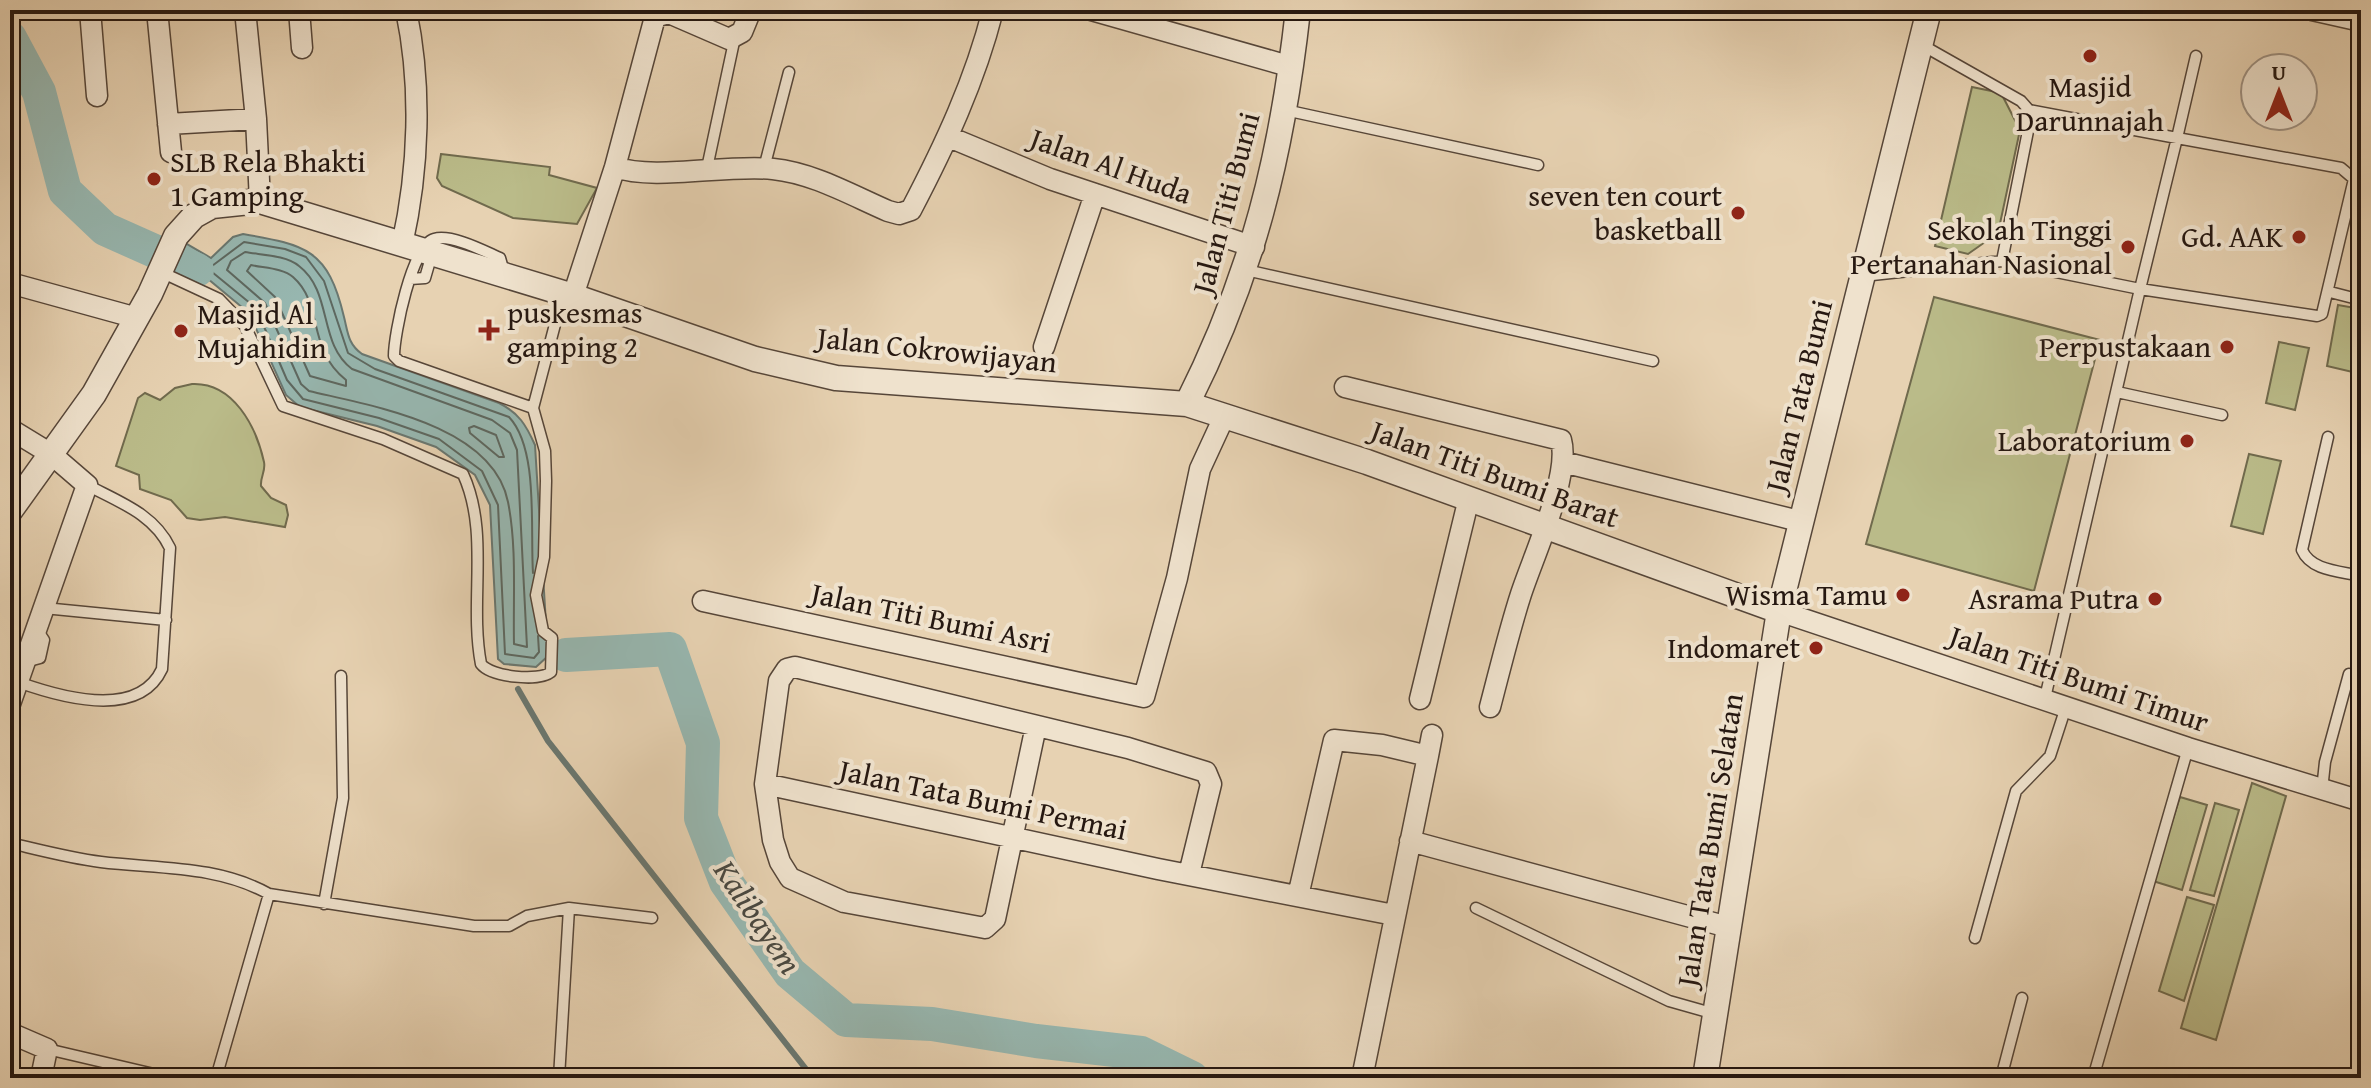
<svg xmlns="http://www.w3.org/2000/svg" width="2371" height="1088" font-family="'Gentium Book Plus',serif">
  <rect width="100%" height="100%" fill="#e7d2b2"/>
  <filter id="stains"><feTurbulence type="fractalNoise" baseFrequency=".0025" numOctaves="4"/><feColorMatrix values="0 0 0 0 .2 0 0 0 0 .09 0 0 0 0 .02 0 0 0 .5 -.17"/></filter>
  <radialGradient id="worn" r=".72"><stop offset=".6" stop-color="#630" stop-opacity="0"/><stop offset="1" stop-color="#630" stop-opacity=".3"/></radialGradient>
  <path fill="#babb89" stroke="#706a4d" stroke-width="2" d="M1972,87l29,6 19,37 -22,103 -30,21 -33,-8z
    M441,154l109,13 -1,8 48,13 -20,36 -64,-6 -71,-32 -5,-8z
    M1934,297l166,43 -66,251 -168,-47z
    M2338,305l23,4v65l-34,-8z
    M2279,342l30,6 -14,62 -29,-7z
    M192,384c41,-2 64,42 72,78 2,9 -4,15 -3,24l10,12 15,7 2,10 -3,12 -60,-10 -25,3 -13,-2 -16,-18 -31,-11 -1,-14 -23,-9 22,-68 7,-5 15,7 15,-12z
    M2249,454l32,7 -18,73 -32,-8z
    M2252,783l34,13 -70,244 -35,-12z
    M2180,797l27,8 -25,85 -29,-9z
    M2215,803l24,7 -25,86 -24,-6z
    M2187,897l27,8 -30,96 -25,-10z"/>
  <path fill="#97b7b0" stroke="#6a7770" stroke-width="2" d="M243,234c63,11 85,15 101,83 4,16 4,27 18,37l137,49c20,10 27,22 36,42l13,211 -12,11 -32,-3 -6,-5 -8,-154 -15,-30 -39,-28 -59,-21 -77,-19 -14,-12 -37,-82 -47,-39 -25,-6 -16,-13 24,-12 26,15 22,-21z"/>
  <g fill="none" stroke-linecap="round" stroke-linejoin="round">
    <path stroke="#5e6860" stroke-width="2" d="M245,252c16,3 41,3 54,14 34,26 19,78 53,103l140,51 18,13 7,17 10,197 -13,-3c-1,-46 3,-97 -6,-142 -15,-77 -136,-96 -199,-111l-8,-7 -36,-81 -38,-33 4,-9z
      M251,265c13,3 32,3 42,12 31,27 13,71 53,103v6l-36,-10 -35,-79 -28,-26z
      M474,426l22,9 8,22h-5l-29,-24 -1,-5z
      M533,573c-3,-44 6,-124 -24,-156l-134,-48 -27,-16 -24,-72 -18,-24 -21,-8 -41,-7 -32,24v6l44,36 31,72 16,19 76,19 60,21 43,32 16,34 7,149 29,4 5,-6 -1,-16"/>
    <path stroke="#6a7770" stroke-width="6" d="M518,689l30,52 265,337"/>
    <path stroke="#97b7b0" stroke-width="34" d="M10,38l29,54 26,99 40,38 92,41
      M566,655l104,-6 33,94 -2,75 25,64 64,91 56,47 86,4 104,17 105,12 51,25"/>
    <defs>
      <path id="service" d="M1285,110l253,55
        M707,168l28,-131
        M764,168l25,-96
        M2002,261l138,28 37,-151 -148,-28
        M1246,270l407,91
        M161,272l58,27 26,27 38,80 100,33 80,35c27,59 6,127 18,190 10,13 58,18 70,8l1,-34 -9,-7 -7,-36 8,-38 2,-76 -1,-30 -12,-43 30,-114
        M504,272l-4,-14c-16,-7 -48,-24 -66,-19 -22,6 -40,95 -40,117l5,5 134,47
        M1863,276l139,-15 27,-135v-16l-8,-9 -99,-56
        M410,279l15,-1 7,-24
        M2330,292l31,8
        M2117,392l105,23
        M2328,437l-26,113c9,21 38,21 59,26
        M44,608l122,12
        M25,662l15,-4 4,-18 -6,-9
        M18,682c39,14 120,39 144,-13l8,-121c-16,-34 -51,-46 -83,-63
        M2045,698l95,-409 177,27 5,-2 32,-135 -13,-11 -164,-30 19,-82
        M2322,790l3,-28 24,-88
        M10,843c30,7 60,15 91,19 57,7 116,3 168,32l205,32h35l18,-10 42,-8 83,10
        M324,904l19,-106 -2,-122
        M1476,908l193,93 46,13
        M1975,938l41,-147 34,-35 16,-49
        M47,1049l124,29
        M1954,1075l16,3
        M216,1078l53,-184
        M559,1078l10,-170
        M2001,1078l21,-80
        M2093,1078l95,-330"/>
      <path id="minor" d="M90,10l7,86
        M157,10l14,142
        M245,10l11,109 4,82
        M299,10l3,38
        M1091,10l201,57
        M2312,10l49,11
        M168,124l88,-5
        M949,137l101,42 204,68
        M615,167c39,14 111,-3 158,2 40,4 78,26 115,42l11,3 12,-4c34,-65 64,-129 82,-200
        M402,245c17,-76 20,-159 4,-235
        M10,283l127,35
        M573,296l42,-129 40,-150 14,-4 60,26 13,-7 9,-22
        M1044,347l51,-153
        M1345,387l216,53c10,35 -28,117 -40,154 -12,37 -21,75 -31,113
        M10,429l41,25 36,31 -77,219
        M1563,462l236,59
        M703,601l441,96 33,-119 23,-109 24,-52
        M1779,611l409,137 173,53
        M1420,699l49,-201
        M1036,726l-41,193 -10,9 -141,-26 -54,-24 -10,-16 -7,-22 -8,-56 14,-103 8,-12 8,-2 333,81 78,24 5,12 -22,90
        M1428,756l4,-21
        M765,784l393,85 236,46
        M1410,841l318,86
        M1298,896l36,-156 48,5 46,11 -66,322
        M10,1033l37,16 -6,29"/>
      <path id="tertiary" d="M1187,404c66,-131 95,-249 111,-394
        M10,511l84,-117 56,-100 26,-58 18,-20 18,-10 48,-5 313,95 182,63 81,19 351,26 180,58 412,149
        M1705,1078l74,-467 150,-601"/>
    </defs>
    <use href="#service" stroke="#564639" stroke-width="13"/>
    <use href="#minor" stroke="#564639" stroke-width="23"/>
    <use href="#tertiary" stroke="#564639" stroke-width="27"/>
    <use href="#service" stroke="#efe2cd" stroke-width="10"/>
    <use href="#minor" stroke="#efe2cd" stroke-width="20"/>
    <use href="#tertiary" stroke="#efe2cd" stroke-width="24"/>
  </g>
  <g fill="#8f2418" stroke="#efe2cd" stroke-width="3">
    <circle cx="2090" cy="56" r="8"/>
    <circle cx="154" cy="179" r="8"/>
    <circle cx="1738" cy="213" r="8"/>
    <circle cx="2299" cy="237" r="8"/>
    <circle cx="2128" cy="247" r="8"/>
    <path d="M485 318h8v8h8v8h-8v8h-8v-8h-8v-8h8z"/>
    <circle cx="181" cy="331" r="8"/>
    <circle cx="2227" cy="347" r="8"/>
    <circle cx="2187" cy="441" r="8"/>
    <circle cx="1903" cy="595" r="8"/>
    <circle cx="2155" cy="599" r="8"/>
    <circle cx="1816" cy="648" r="8"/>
  </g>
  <g text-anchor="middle" stroke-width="8" stroke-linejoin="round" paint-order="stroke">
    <g font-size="30" fill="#261811" stroke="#efe2cd" text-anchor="end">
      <text x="2090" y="97" text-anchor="middle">Masjid<tspan x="2090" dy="34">Darunnajah</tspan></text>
      <text x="170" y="172" text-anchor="start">SLB Rela Bhakti<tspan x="170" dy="34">1 Gamping</tspan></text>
      <text x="1722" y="206">seven ten court<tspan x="1722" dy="34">basketball</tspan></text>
      <text x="2112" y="240">Sekolah Tinggi<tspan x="2112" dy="34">Pertanahan Nasional</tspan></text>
      <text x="2283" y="247">Gd. AAK</text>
      <text x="507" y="323" text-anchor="start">puskesmas<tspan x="507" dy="34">gamping 2</tspan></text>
      <text x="197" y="324" text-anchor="start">Masjid Al<tspan x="197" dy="34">Mujahidin</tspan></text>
      <text x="2211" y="357">Perpustakaan</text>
      <text x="2171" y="451">Laboratorium</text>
      <text x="1887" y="605">Wisma Tamu</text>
      <text x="2139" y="609">Asrama Putra</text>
      <text x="1800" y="658">Indomaret</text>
    </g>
    <g font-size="30" fill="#261811" stroke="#efe2cd">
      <text transform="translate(1111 166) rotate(20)" y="10">Jalan Al Huda</text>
      <text transform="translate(1226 203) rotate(-75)" y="10">Jalan Titi Bumi</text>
      <text transform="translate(937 350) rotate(6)" y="10">Jalan Cokrowijayan</text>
      <text transform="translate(1799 396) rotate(-76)" y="10">Jalan Tata Bumi</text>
      <text transform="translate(1495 474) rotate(20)" y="10">Jalan Titi Bumi Barat</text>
      <text transform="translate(931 618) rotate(12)" y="10">Jalan Titi Bumi Asri</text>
      <text transform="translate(2079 679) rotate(19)" y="10">Jalan Titi Bumi Timur</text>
      <text transform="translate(983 800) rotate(12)" y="10">Jalan Tata Bumi Permai</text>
      <text transform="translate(1710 840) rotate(-81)" y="10">Jalan Tata Bumi Selatan</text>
    </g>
    <g font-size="32" font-style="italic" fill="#484841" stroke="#efe2cd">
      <text transform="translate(758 917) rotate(56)" y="11">Kalibayem</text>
    </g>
  </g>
  <rect width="2371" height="1088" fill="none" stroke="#e7d2b2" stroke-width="40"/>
  <rect x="12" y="12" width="2347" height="1064" fill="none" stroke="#261811" stroke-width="4"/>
  <rect x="20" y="20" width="2331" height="1048" fill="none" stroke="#261811" stroke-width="2"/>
  <g transform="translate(2279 92)"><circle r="38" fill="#efe2cd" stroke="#9f9182" stroke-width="2"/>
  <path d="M0-6L14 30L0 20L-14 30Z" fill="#8f2418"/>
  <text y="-12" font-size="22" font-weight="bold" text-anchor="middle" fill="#261811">U</text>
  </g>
  <rect width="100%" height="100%" filter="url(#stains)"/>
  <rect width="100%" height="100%" fill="url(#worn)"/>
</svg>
